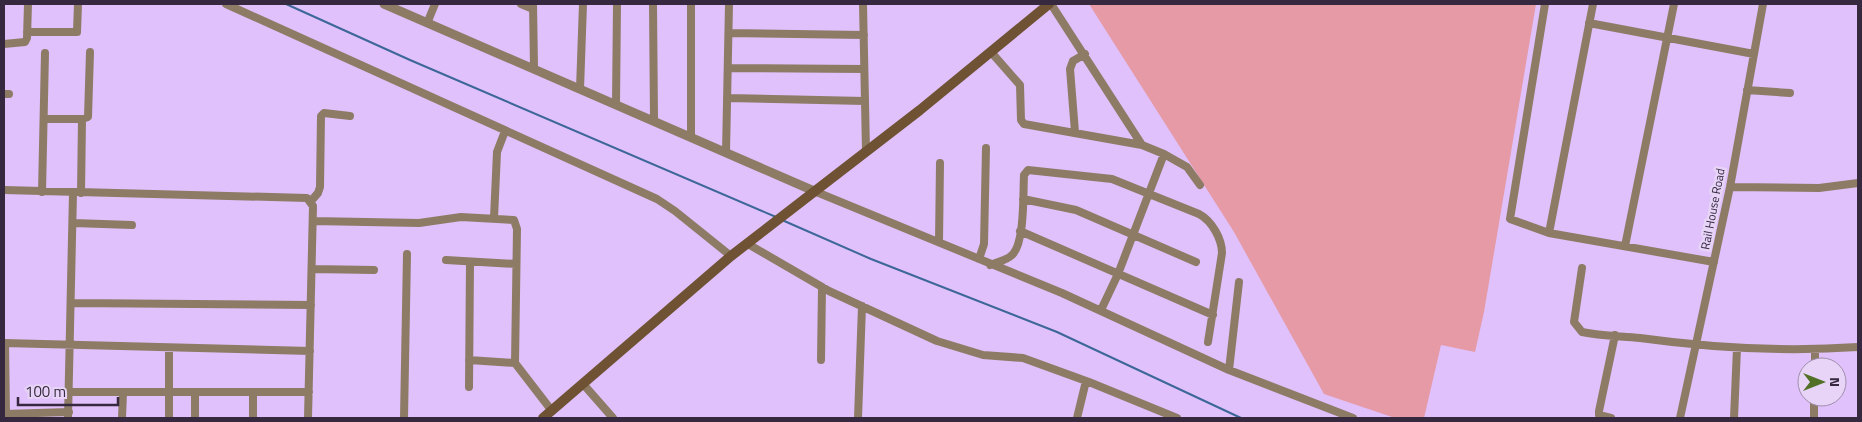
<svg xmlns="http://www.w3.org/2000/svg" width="1862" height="422" font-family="'Titillium Web',sans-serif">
  <rect width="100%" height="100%" fill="#e0c1fb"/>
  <path fill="#e59aa5" d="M1089,4h447l-52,308 -9,40 -34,-7 -17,73h-29l-71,-24 -90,-162z"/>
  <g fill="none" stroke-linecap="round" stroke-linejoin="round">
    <path stroke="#3d6799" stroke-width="2" d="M286,4l124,56 366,157
      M782,220l89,39 186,73 184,86"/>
    <path stroke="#8e7b66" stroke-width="8" d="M226,4l431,195 18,12 56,45
      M521,4l12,5
      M533,4l1,64
      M653,4l1,115
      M691,4v133
      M863,4l3,147
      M1051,4l91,141
      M1545,4l-35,215 39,14 165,29
      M428,21l7,-17
      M1589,23l165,31
      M27,32h50l1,-28
      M729,33l135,2
      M4,44l21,-2 2,-4 1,-34
      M991,52l29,33 1,35 3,4 118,21 22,9 -46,120 -17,36
      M728,68l136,1
      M580,89l3,-85
      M1747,90l43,3
      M4,94h5
      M728,98l137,3
      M616,103l1,-99
      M44,119h38l6,-2 2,-65
      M1075,132l-5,-63 3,-8 12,-7
      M726,152l3,-148
      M1164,154l23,13 13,18
      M1730,187l89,1 39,-5
      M4,190l303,8 6,8 -5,212
      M814,191l248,102 167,77 124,48
      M42,192l3,-139
      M81,193l1,-74
      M1023,199l53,11 120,52
      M311,201l7,-8 2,-6 1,-71 3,-3 26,3
      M494,218l3,-66 8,-21
      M313,221l106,2 42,-6 53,3 3,9 -2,134 37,48
      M73,223l59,2
      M1020,231l193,84
      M1549,233l44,-229
      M939,242l1,-79
      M748,244l81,47 108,50 46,14 40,3 66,24 88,36
      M1625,246l49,-242
      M979,259l5,-15 2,-96
      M446,260l70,4
      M990,265c7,-3 16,-4 22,-10 13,-12 11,-62 12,-80l4,-5 84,9 87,35c13,7 23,25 23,39l-14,89
      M1582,268l-8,54 8,10c19,4 39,4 58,6 72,10 145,14 218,9
      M312,269l62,1
      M71,303l240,2
      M4,343l306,8
      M5,343l1,71
      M469,360l46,3
      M821,360l1,-73
      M1815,367v-17
      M1229,370l10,-88
      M584,385l29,33
      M469,387l1,-125
      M69,392h240
      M4,414l65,-2
      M68,418l5,-225
      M122,418l1,-26
      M169,418v-70
      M195,418v-25
      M253,418v-26
      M404,418l3,-164
      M858,418l4,-112
      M1077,418l9,-37
      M1611,418l-12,-3v-4l16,-76
      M1680,418l50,-231 33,-183
      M1734,418l3,-70
      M1814,418v-21"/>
    <path stroke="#8e7b66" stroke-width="9" d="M384,4l430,187"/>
    <path stroke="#6e5233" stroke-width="10" d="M543,418l188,-162 189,-146 129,-106"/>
  </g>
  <g text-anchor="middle" stroke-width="5" stroke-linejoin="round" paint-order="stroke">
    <g font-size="12" fill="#35283f" stroke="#e7d4f7">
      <text transform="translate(1713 209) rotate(-79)" y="4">Rail House Road</text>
    </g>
  </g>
  <rect width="1862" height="422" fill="none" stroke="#35283f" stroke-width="10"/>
  <g transform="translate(1822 382) rotate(90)"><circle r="24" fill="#e7d4f7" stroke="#a08fad"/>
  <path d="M0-4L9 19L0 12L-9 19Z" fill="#527127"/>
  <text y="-8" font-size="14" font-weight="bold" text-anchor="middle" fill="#35283f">N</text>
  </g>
  <path d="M18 397v8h100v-8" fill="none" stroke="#35283f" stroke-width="2.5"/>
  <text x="25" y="397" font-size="15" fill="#35283f" stroke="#e7d4f7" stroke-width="4" paint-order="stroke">100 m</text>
</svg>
